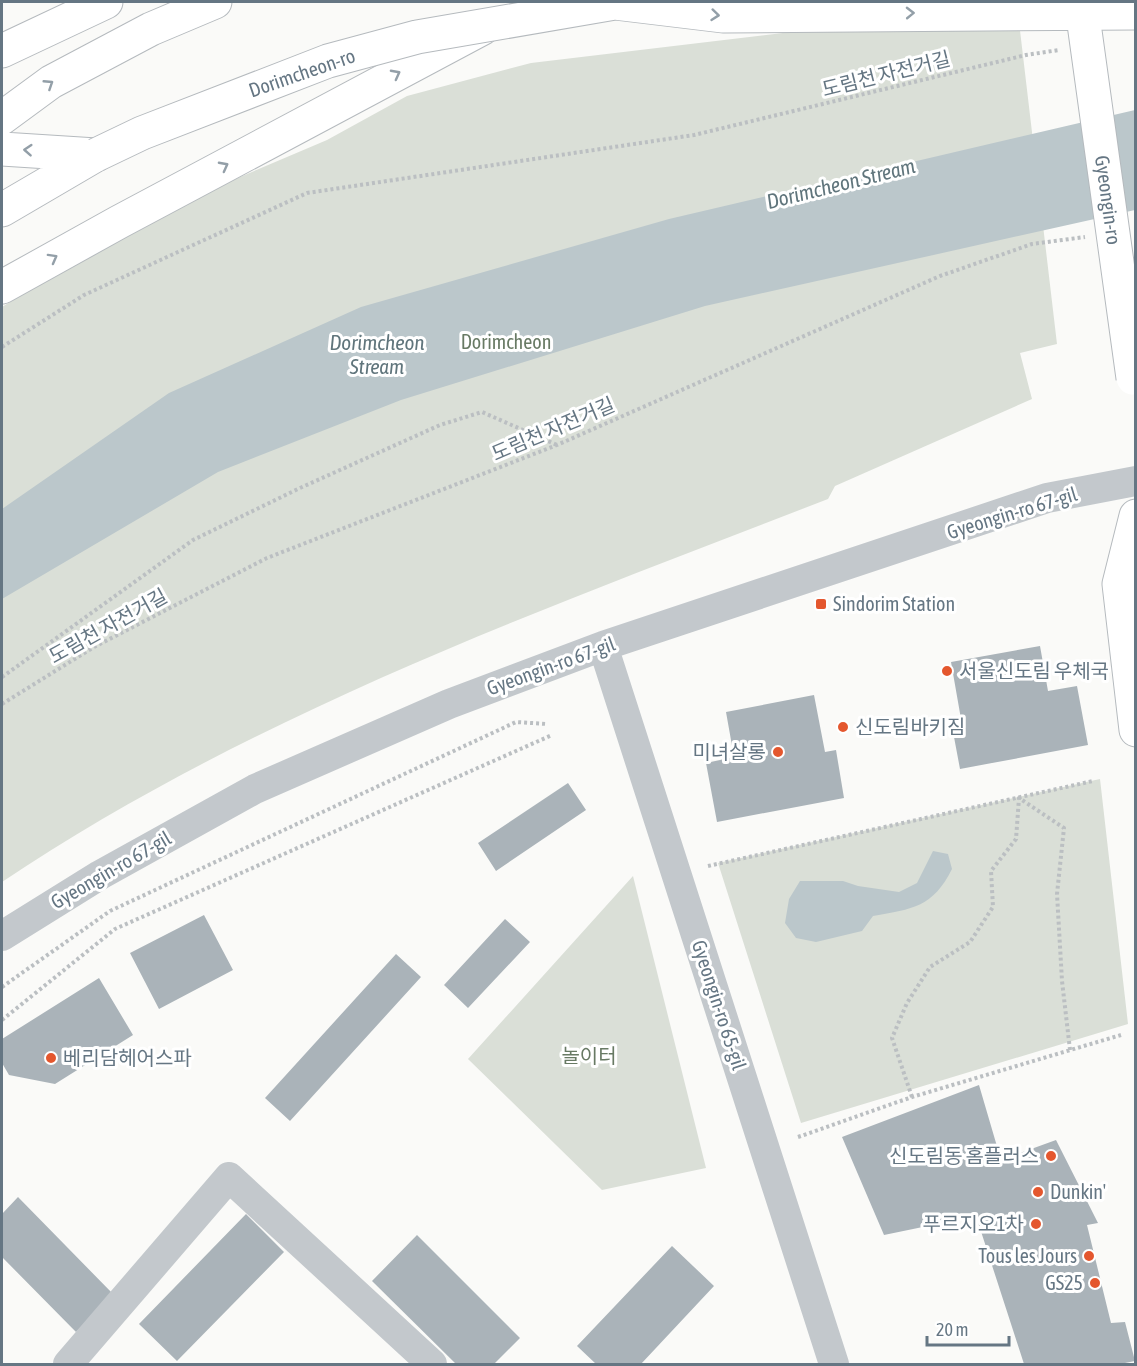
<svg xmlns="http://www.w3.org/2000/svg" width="1137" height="1366" font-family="'Asap Condensed','Noto Sans KR',sans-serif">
  <rect width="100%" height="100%" fill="#fafaf8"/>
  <path fill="#dadfd7" d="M1017,5l40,339 -37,9 12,46 -197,87 -7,13c-284,110 -572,213 -826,383v-575l61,-38 156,-83 108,-46 80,-44 124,-33z
    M1100,779l28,245 -327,99 -83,-260z
    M633,876l73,292 -104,22 -134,-131z"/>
  <path fill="#bbc7cb" d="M1135,110v100l-430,96 -304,94 -183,72 -216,127v-90l167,-116 192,-86 308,-88z
    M933,851l15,3 4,15c-19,38 -39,40 -79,47l-11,15 -46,11 -20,-4 -11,-15 4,-24 11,-18h43l15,5 41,6 18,-9z"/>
  <path fill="#aab3b9" d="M1040,646l8,45 29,-5 11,59 -128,24 -9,-48 10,-2 -10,-57z
    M814,695l11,57 11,-2 8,48 -127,24 -11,-59 28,-6 -8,-45z
    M568,783l18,27 -90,61 -18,-28z
    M204,915l29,55 -74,39 -29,-56z
    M505,919l25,23 -62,66 -24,-23z
    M396,954l25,23 -131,144 -25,-23z
    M99,978l34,57 -78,49 -46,-9 -7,-12v-24z
    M979,1085l22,75 55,-20 42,83 -11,2 24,98 14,-1 10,39 -15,3h-96l-48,-148 -92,19 -42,-98z
    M18,1197l96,98 -38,37 -74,-75v-43z
    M246,1214l38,38 -107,109 -38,-37z
    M417,1235l103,103 -26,26h-38l-84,-83z
    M672,1246l42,40 -73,78h-45l-19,-18z"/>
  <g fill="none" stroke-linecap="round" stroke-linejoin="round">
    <defs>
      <path id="major" d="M2,51l104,-49
        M2,118l49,-36 100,-53 64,-27
        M2,149l94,6
        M2,210l94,-55
        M2,287l117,-65 364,-194
        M1136,516l-17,68 17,146"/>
    </defs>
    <use href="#major" stroke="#b5babe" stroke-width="35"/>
    <path stroke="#bbbfc2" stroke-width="4" stroke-dasharray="3 3" stroke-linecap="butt" d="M2,347l82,-52 223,-102 387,-58 332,-80 33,-5
      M2,677l191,-137 107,-52 140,-63 42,-13 75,33
      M2,704l92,-57 173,-89 290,-113 383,-169 92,-32 53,-7
      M708,866l385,-85
      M2,987l108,-76 406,-189 31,2
      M2,1020l113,-91 437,-194
      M912,1097l-20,-59 15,-35 23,-36 40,-25 23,-35 -2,-36 25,-32 3,-41 45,30 -7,66 5,87 8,69
      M798,1137l114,-40 209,-62"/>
    <path stroke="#c3c8cc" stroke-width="30" d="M603,646l231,718
      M2,936l98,-61 155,-86 194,-85 154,-58 444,-148 89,-17
      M68,1364l161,-187 203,187"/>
    <use href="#major" stroke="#fff" stroke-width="33"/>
    <defs>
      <path id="major-bridge" d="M1081,2l52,376
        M96,155l46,-22 186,-72 89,-24 198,-34 108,13 413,-3"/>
    </defs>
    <use href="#major-bridge" stroke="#b5babe" stroke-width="35" stroke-linecap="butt"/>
    <use href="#major-bridge" stroke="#fff" stroke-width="33"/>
  </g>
  <defs><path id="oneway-chevron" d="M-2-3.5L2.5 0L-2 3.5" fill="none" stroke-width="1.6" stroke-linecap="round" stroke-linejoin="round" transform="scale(1.5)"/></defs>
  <g stroke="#939fa8">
    <use href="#oneway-chevron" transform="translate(910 13) rotate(-1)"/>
    <use href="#oneway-chevron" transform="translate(715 15) rotate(6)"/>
    <use href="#oneway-chevron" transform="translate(396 74) rotate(-28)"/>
    <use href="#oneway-chevron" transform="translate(49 84) rotate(-33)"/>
    <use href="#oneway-chevron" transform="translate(28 150) rotate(-176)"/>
    <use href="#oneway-chevron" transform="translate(224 166) rotate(-28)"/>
    <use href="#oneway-chevron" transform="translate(53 258) rotate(-29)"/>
  </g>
  <g fill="#e4572e" stroke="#fff" stroke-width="2">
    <rect x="815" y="598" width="12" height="12" rx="3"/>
    <circle cx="947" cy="671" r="6"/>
    <circle cx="843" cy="727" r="6"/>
    <circle cx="778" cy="752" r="6"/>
    <circle cx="51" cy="1058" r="6"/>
    <circle cx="1051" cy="1156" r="6"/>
    <circle cx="1038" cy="1192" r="6"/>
    <circle cx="1036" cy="1224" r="6"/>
    <circle cx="1089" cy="1256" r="6"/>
    <circle cx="1095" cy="1283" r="6"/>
  </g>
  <g text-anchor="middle" stroke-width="6" stroke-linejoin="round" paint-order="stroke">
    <g font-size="20" fill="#657683" stroke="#fff">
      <text transform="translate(302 73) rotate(-19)" y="7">Dorimcheon-ro</text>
      <text transform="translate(886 74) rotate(-14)" y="7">도림천 자전거길</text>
      <text transform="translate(1108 200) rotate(82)" y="7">Gyeongin-ro</text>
      <text transform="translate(553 429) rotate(-23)" y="7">도림천 자전거길</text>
      <text transform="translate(1012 513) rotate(-17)" y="7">Gyeongin-ro 67-gil</text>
      <text transform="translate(108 626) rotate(-29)" y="7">도림천 자전거길</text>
      <text transform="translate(551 666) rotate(-20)" y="7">Gyeongin-ro 67-gil</text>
      <text transform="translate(111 870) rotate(-30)" y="7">Gyeongin-ro 67-gil</text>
      <text transform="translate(719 1005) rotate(72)" y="7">Gyeongin-ro 65-gil</text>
    </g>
    <g font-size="20" fill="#687a64" stroke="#fff">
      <text x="506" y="349">Dorimcheon</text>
      <text x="589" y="1063">놀이터</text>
    </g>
    <g font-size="20" fill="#657683" stroke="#fff" text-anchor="start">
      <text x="833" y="611">Sindorim Station</text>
      <text x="959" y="678">서울신도림 우체국</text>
      <text x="855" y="734">신도림바키짐</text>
      <text x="766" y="759" text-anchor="end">미녀살롱</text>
      <text x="63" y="1065">베리담헤어스파</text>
      <text x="1039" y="1163" text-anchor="end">신도림동 홈플러스</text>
      <text x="1050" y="1199">Dunkin'</text>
      <text x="1024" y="1231" text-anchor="end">푸르지오1차</text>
      <text x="1077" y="1263" text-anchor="end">Tous les Jours</text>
      <text x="1083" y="1290" text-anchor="end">GS25</text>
    </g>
    <g font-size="21" font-style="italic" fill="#60757c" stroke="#fff">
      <text transform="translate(841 184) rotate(-14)" y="7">Dorimcheon Stream</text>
      <text x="377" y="350">Dorimcheon<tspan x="377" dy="24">Stream</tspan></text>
    </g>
  </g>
  <rect width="1137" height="1366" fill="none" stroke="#657683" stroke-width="6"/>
  <path d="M927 1336v9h82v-9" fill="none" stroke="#657683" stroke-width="3"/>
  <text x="936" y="1336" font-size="18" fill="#657683" stroke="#ffffff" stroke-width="4.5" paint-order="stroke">20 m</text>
</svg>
